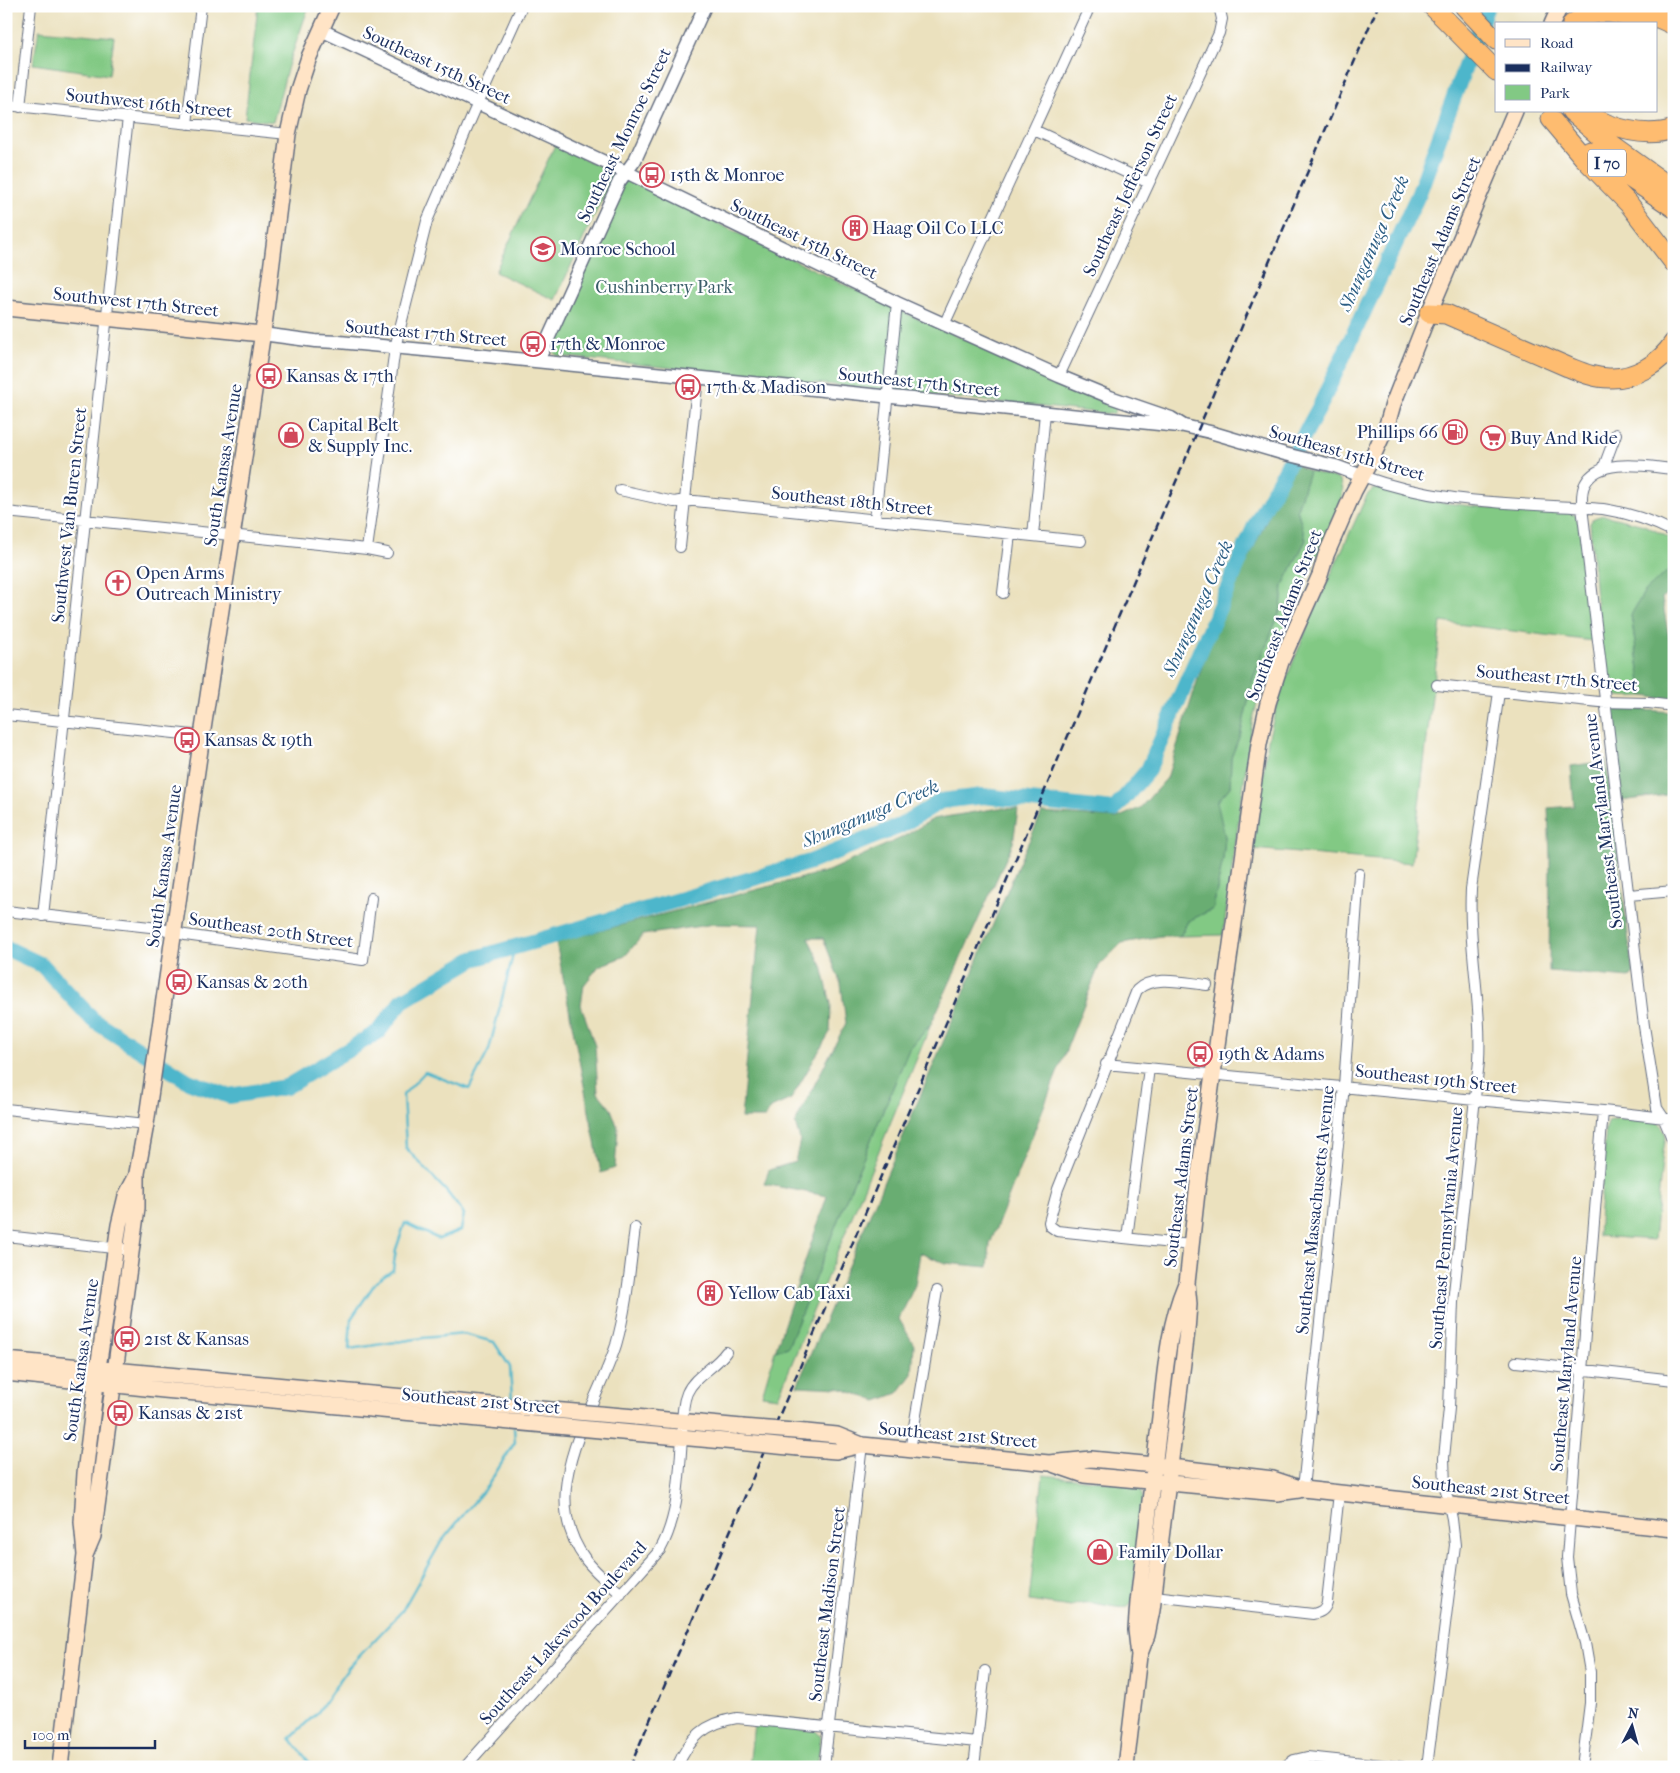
<svg xmlns="http://www.w3.org/2000/svg" width="1680" height="1773" font-family="'IM FELL French Canon',serif">
  <rect width="100%" height="100%" fill="#fff"/>
  <filter id="ink" filterUnits="userSpaceOnUse"><feTurbulence type="fractalNoise" baseFrequency=".02" numOctaves="2"/><feDisplacementMap in="SourceGraphic" scale="10" xChannelSelector="R" yChannelSelector="G"/><feConvolveMatrix kernelMatrix="1 2 1 2 8 2 1 2 1" color-interpolation-filters="sRGB"/></filter>
  <filter id="wash" filterUnits="userSpaceOnUse"><feTurbulence type="fractalNoise" baseFrequency=".0096" numOctaves="4" result="noise"/><feDisplacementMap in="SourceGraphic" scale="20" xChannelSelector="R" yChannelSelector="G"/><feGaussianBlur stdDeviation="1.12" result="paint"/><feColorMatrix in="noise" values="0 0 0 0 0 0 0 0 0 0 0 0 0 0 0 0 0 1.4 0 .05"/><feComposite in="paint" operator="in"/></filter>
  <g filter="url(#wash)">
    <rect width="100%" height="100%" fill="#ebe1be"/>
    <path fill="#82c984" stroke="#4e7c71" d="M258,6h51l-21,60 -15,56 -28,-4z
      M39,30l75,7 -5,38 -76,-11z
      M555,145l59,28 -59,127 -60,-28z
      M628,180l263,127 221,96 4,5 -2,5 -3,1 -553,-58 -5,-4 -2,-9 71,-160z
      M1309,471l27,7 5,4 2,8 -1,9 -79,181 -11,43 -29,212 -43,1 8,-15 25,-12 10,-50 2,-22 -9,-35 14,-15 1,-29 10,-26 12,-53 28,-70 2,-24 23,-45 -9,-31z
      M1379,488l50,13 51,6 89,5 7,4 3,8 14,117 -152,-19 -29,241 -159,-14 15,-109 12,-46 32,-78 55,-121 5,-5z
      M1603,515l41,10 30,15v28h-3l-40,47 12,81c-17,0 -28,4 -40,-9l-13,-164 4,-5z
      M931,1024l-153,373 -16,-2 13,-44 13,-4 57,-145 64,-153z
      M1619,1118l36,3 5,3 4,6 2,7 -3,15 -9,88 -56,-4 8,-108 3,-7z
      M1043,1475l90,9 7,4 4,14 -12,101 -4,4c-18,3 -41,-11 -57,0l-42,-6z
      M754,1724l62,7 5,6 -4,30h-68z"/>
    <path fill="#69ad72" stroke="#426e68" d="M1295,464l14,7 -12,38 9,31 -23,45 -2,24 -28,70 -12,53 -10,26 -1,29 -13,15 8,35 -2,22 -10,50 -25,12 -8,15h-19l-39,7 -23,23 -109,278 -2,23 -43,-4 -25,-10 -5,32 -16,34 15,26 -2,29 -14,19 -21,8 -38,-13 -42,-2 225,-530 20,-43 75,5 23,-10 27,-30 35,-112 19,-48 53,-114z
      M1671,568h3v20l-12,10 12,69v33l-31,-4 -12,-81 13,-23z
      M1614,708l60,4v82l-53,7 -10,-90z
      M1606,761l27,213 -4,4 -80,-7 1,-112 -2,-51 26,-2 -3,-40z
      M999,808l19,1 -5,34 -82,181 -22,25 -64,153 -57,145 -13,4 52,-155 -63,-12 5,-14 26,-8 5,-22 -5,-17 51,-100 -5,-39 -18,-46h-15l14,28 9,38 -1,28 -39,67 -20,9 -6,10h-24l19,-193 -46,-1 -71,11 -18,21 -26,10 -15,19 -3,20 14,41 3,47 13,16 7,19 -3,40 -14,5 -45,-231 272,-71 73,-33 32,-19z"/>
    <g fill="none" stroke-linecap="round" stroke-linejoin="round">
      <path stroke="#4db6cb" stroke-width="2.5" d="M512,1400l-2,-33 -16,-25 -30,-8 -41,4 -74,11 2,-30 25,-37 17,-12 3,-21 9,-26 34,16 22,-9 3,-16 -17,-22 -41,-44 -3,-53 22,-23 44,17 20,-39 26,-103
        M313,1767l-23,-29 28,-26 31,-45 53,-56 39,-69 47,-57 27,-43 -1,-14"/>
      <path stroke="#4db6cb" stroke-width="16" d="M6,948l36,17 51,55 95,61 41,15 57,-9 92,-55 24,-31 71,-42 337,-97 90,-36 41,-25 42,-5 131,14 34,-40 109,-249 63,-115 99,-213 68,-187"/>
    </g>
  </g>
  <g filter="url(#ink)">
    <g fill="none" stroke-linecap="round" stroke-linejoin="round">
      <defs>
        <path id="minor" d="M6,105l282,29
          M20,107l11,-101
          M187,124l14,-118
          M1034,130l115,53
          M944,325l146,-319
          M1059,376l160,-343 3,-14 -3,-13
          M1603,469l13,-35
          M1674,469c-25,-2 -75,-13 -89,15 -4,7 -3,16 -3,23l62,519 13,82 6,9 11,26
          M1362,476c79,29 158,27 241,33 25,4 48,11 71,23
          M620,490l54,12 11,-2 396,41
          M6,512l361,37 20,4
          M875,520l22,-217
          M1033,536l12,-123
          M680,547l18,-170
          M367,549l28,-201 32,-127 47,-109 48,-106
          M1003,593l7,-59
          M1437,685l162,17 50,1 25,3
          M6,715l196,21
          M1629,895l45,-4
          M6,911l153,17 26,7 178,25 8,-62
          M43,916l85,-799
          M1106,1064l369,36 128,11 71,8
          M6,1109l140,15
          M6,1236l125,14
          M1127,1238l22,-170
          M1191,1245l-134,-14 -7,-5 -1,-4 9,-33 79,-199c16,-16 49,-7 70,-5
          M1516,1362l158,18
          M910,1450l27,-159
          M1303,1489l41,-403 15,-212
          M621,1594c-12,-11 -25,-21 -35,-34 -52,-69 8,-147 30,-215 11,-38 14,-78 19,-117
          M1154,1596l159,18c8,-2 12,-4 14,-12l12,-109
          M465,1767l195,-217c19,-34 19,-74 22,-112 1,-15 -1,-31 5,-45 8,-18 28,-25 39,-41
          M677,1767c13,-30 28,-44 60,-49l240,24
          M824,1767l38,-322
          M974,1767l11,-96
          M1284,1767l10,-7 13,-3 95,10
          M1427,1767l28,-222 -3,-26 -7,-32 -1,-29 5,-50 4,-106 26,-241c3,-58 -11,-114 -8,-172l28,-197
          M1582,1767l8,-64v-31l-5,-29 -14,-49 -4,-37 36,-446"/>
        <path id="tertiary" d="M321,30l305,142 271,131 162,73 51,21 61,21 13,8 26,6 75,22 50,12 27,10
          M262,334l53,7 24,1 117,11 723,73
          M538,361l81,-179 16,-22 70,-154"/>
        <path id="secondary" d="M1552,24l8,-18
          M6,308l256,26
          M6,1360l474,44
          M6,1373l158,17 315,29
          M635,1417l107,10
          M806,1432l31,3 25,10
          M633,1433l103,9
          M799,1448l37,3 26,-6 187,18 42,-4 63,6 119,14 30,10 371,40
          M1055,1465l29,10 193,18 22,-3
          M85,1555l8,-19 44,-328v-35l9,-49 56,-388 63,-418 23,-184 10,-44 11,-33 23,-51
          M1139,1656l8,-21 5,-25 35,-279 2,-27 -2,-21 12,-109 60,-430 9,-41 13,-41 39,-87 6,-20 28,-64 19,-35 14,-31 6,-21 36,-91 86,-202
          M60,1767l25,-212 -3,-33 3,-49 13,-105 21,-143 7,-29 10,-19
          M1126,1767l13,-111 -3,-26 2,-28c7,-62 15,-123 22,-185 5,-43 8,-91 25,-131"/>
        <path id="motorway" d="M1432,6l64,65
          M1464,6l32,34
          M1636,8l38,17
          M1572,24c25,-18 49,-11 74,0
          M1571,111l39,33 64,46
          M1582,111c9,4 17,10 25,13 21,8 45,12 67,5
          M1551,119l32,38 46,47 45,59
          M1590,151l84,57
          M1429,313l17,1 122,53c13,5 26,11 41,11 25,1 51,-14 65,-36"/>
      </defs>
      <use href="#minor" stroke="#646d80" stroke-width="12"/>
      <use href="#tertiary" stroke="#646d80" stroke-width="15"/>
      <use href="#secondary" stroke="#646d80" stroke-width="18"/>
      <use href="#motorway" stroke="#646d80" stroke-width="21"/>
      <use href="#minor" stroke="#fff" stroke-width="10"/>
      <use href="#tertiary" stroke="#fff" stroke-width="12"/>
      <use href="#secondary" stroke="#ffe4c6" stroke-width="15"/>
      <use href="#motorway" stroke="#febc70" stroke-width="19"/>
      <path stroke="#1b2f5e" stroke-width="2.5" stroke-dasharray="8 4" stroke-linecap="butt" d="M630,1767l748,-1761"/>
      <defs>
        <path id="secondary-bridge" d="M480,1404l155,13
          M479,1419l154,14
          M742,1427l64,5
          M736,1442l63,6"/>
      </defs>
      <use href="#secondary-bridge" stroke="#646d80" stroke-width="18" stroke-linecap="butt"/>
      <use href="#secondary-bridge" stroke="#ffe4c6" stroke-width="15"/>
    </g>
  </g>
  <defs>
    <symbol id="bus-ring" viewBox="-11 -11 22 22"><circle r="9.5" fill="#fff" stroke="#d1495b" stroke-width="1.5"/><path d="M-5-6H5V4H4V6H2V4H-2V6H-4V4H-5ZM-3.5-4V0h7V-4ZM-3.5 1.2v1.5H-2V1.2ZM2 1.2v1.5H3.5V1.2Z" fill="#d1495b"/></symbol>
    <symbol id="building-ring" viewBox="-11 -11 22 22"><circle r="9.5" fill="#fff" stroke="#d1495b" stroke-width="1.5"/><path d="M-4-6H4V6H1V3H-1V6H-4ZM-2.5-4.3h1.7v1.8h-1.7ZM.8-4.3h1.7v1.8H.8ZM-2.5-1h1.7V.8h-1.7ZM.8-1h1.7V.8H.8Z" fill="#d1495b"/></symbol>
    <symbol id="school-ring" viewBox="-11 -11 22 22"><circle r="9.5" fill="#fff" stroke="#d1495b" stroke-width="1.5"/><path d="M0-5L7-2L0 1L-7-2ZM-4 1L0 2.5L4 1V4Q0 6-4 4Z" fill="#d1495b"/></symbol>
    <symbol id="fuel-ring" viewBox="-11 -11 22 22"><circle r="9.5" fill="#fff" stroke="#d1495b" stroke-width="1.5"/><path d="M-5.5-6h7V0h2V4h1.3V-2.5L3-4.5l.8-.8L6-3V5H2.5V1h-1V6h-7ZM-4.2-4.7v3.2H.2V-4.7Z" fill="#d1495b"/></symbol>
    <symbol id="shop-ring" viewBox="-11 -11 22 22"><circle r="9.5" fill="#fff" stroke="#d1495b" stroke-width="1.5"/><path d="M-5-2.5h2.3a2.7 3.5 0 0 1 5.4 0H5L5.5 6h-11ZM-1.5-2.5h3a1.5 2.3 0 0 0-3 0Z" fill="#d1495b"/></symbol>
    <symbol id="supermarket-ring" viewBox="-11 -11 22 22"><circle r="9.5" fill="#fff" stroke="#d1495b" stroke-width="1.5"/><path d="M-6-5.5h2.5l.6 2H6L4.5 2H-2.5L-4.4-4H-6ZM-1.5 3.2a1.3 1.3 0 1 0 .1 0ZM3 3.2a1.3 1.3 0 1 0 .1 0Z" fill="#d1495b"/></symbol>
    <symbol id="church-ring" viewBox="-11 -11 22 22"><circle r="9.5" fill="#fff" stroke="#d1495b" stroke-width="1.5"/><path d="M-1.2-6h2.4v3.5h3.3v2.4h-3.3V6h-2.4V-.1h-3.3v-2.4h3.3Z" fill="#d1495b"/></symbol>
  </defs>
  <g fill-rule="evenodd">
    <use href="#bus-ring" x="638" y="161" width="28" height="28"/>
    <use href="#building-ring" x="841" y="214" width="28" height="28"/>
    <use href="#school-ring" x="529" y="235" width="28" height="28"/>
    <use href="#bus-ring" x="519" y="330" width="28" height="28"/>
    <use href="#bus-ring" x="255" y="362" width="28" height="28"/>
    <use href="#bus-ring" x="674" y="373" width="28" height="28"/>
    <use href="#fuel-ring" x="1441" y="418" width="28" height="28"/>
    <use href="#shop-ring" x="277" y="421" width="28" height="28"/>
    <use href="#supermarket-ring" x="1479" y="424" width="28" height="28"/>
    <use href="#church-ring" x="104" y="569" width="28" height="28"/>
    <use href="#bus-ring" x="173" y="726" width="28" height="28"/>
    <use href="#bus-ring" x="165" y="968" width="28" height="28"/>
    <use href="#bus-ring" x="1186" y="1040" width="28" height="28"/>
    <use href="#building-ring" x="696" y="1279" width="28" height="28"/>
    <use href="#bus-ring" x="113" y="1325" width="28" height="28"/>
    <use href="#bus-ring" x="106" y="1399" width="28" height="28"/>
    <use href="#shop-ring" x="1086" y="1538" width="28" height="28"/>
  </g>
  <g text-anchor="middle" stroke-width="4.5" stroke-linejoin="round" paint-order="stroke">
    <rect fill="#fff" stroke="#5f6d8e" stroke-width="1" x="1588" y="149.5" width="38" height="27" rx="4"/>
    <g font-size="16" font-weight="bold" fill="#1b2f5e">
      <text x="1607" y="169">I 70</text>
    </g>
    <g font-size="18" fill="#1b2f5e" stroke="#fff">
      <text transform="translate(437 65) rotate(25)" y="6">Southeast 15th Street</text>
      <text transform="translate(149 103) rotate(6)" y="6">Southwest 16th Street</text>
      <text transform="translate(624 135) rotate(-64)" y="6">Southeast Monroe Street</text>
      <text transform="translate(1130 185) rotate(-65)" y="6">Southeast Jefferson Street</text>
      <text transform="translate(804 239) rotate(26)" y="6">Southeast 15th Street</text>
      <text transform="translate(1440 241) rotate(-67)" y="6">Southeast Adams Street</text>
      <text transform="translate(136 302) rotate(6)" y="6">Southwest 17th Street</text>
      <text transform="translate(426 333) rotate(5)" y="6">Southeast 17th Street</text>
      <text transform="translate(919 382) rotate(6)" y="6">Southeast 17th Street</text>
      <text transform="translate(1347 453) rotate(16)" y="6">Southeast 15th Street</text>
      <text transform="translate(223 465) rotate(-81)" y="6">South Kansas Avenue</text>
      <text transform="translate(852 501) rotate(6)" y="6">Southeast 18th Street</text>
      <text transform="translate(69 515) rotate(-84)" y="6">Southwest Van Buren Street</text>
      <text transform="translate(1284 615) rotate(-69)" y="6">Southeast Adams Street</text>
      <text transform="translate(1557 678) rotate(5)" y="6">Southeast 17th Street</text>
      <text transform="translate(1603 821) rotate(-97)" y="6">Southeast Maryland Avenue</text>
      <text transform="translate(164 866) rotate(-82)" y="6">South Kansas Avenue</text>
      <text transform="translate(271 930) rotate(8)" y="6">Southeast 20th Street</text>
      <text transform="translate(1436 1079) rotate(6)" y="6">Southeast 19th Street</text>
      <text transform="translate(1181 1177) rotate(-83)" y="6">Southeast Adams Street</text>
      <text transform="translate(1315 1210) rotate(-84)" y="6">Southeast Massachusetts Avenue</text>
      <text transform="translate(1446 1228) rotate(-85)" y="6">Southeast Pennsylvania Avenue</text>
      <text transform="translate(81 1360) rotate(-82)" y="6">South Kansas Avenue</text>
      <text transform="translate(1566 1364) rotate(-85)" y="6">Southeast Maryland Avenue</text>
      <text transform="translate(481 1401) rotate(5)" y="6">Southeast 21st Street</text>
      <text transform="translate(958 1435) rotate(5)" y="6">Southeast 21st Street</text>
      <text transform="translate(1491 1490) rotate(6)" y="6">Southeast 21st Street</text>
      <text transform="translate(827 1604) rotate(-83)" y="6">Southeast Madison Street</text>
      <text transform="translate(563 1633) rotate(-48)" y="6">Southeast Lakewood Boulevard</text>
    </g>
    <g font-size="18" fill="#1b2f5e" stroke="#fff" text-anchor="start">
      <text x="670" y="181">15th &amp; Monroe</text>
      <text x="872" y="234">Haag Oil Co LLC</text>
      <text x="560" y="255">Monroe School</text>
      <text x="550" y="350">17th &amp; Monroe</text>
      <text x="286" y="382">Kansas &amp; 17th</text>
      <text x="706" y="393">17th &amp; Madison</text>
      <text x="308" y="431">Capital Belt<tspan x="308" dy="21">&amp; Supply Inc.</tspan></text>
      <text x="1438" y="438" text-anchor="end">Phillips 66</text>
      <text x="1510" y="444">Buy And Ride</text>
      <text x="136" y="579">Open Arms<tspan x="136" dy="21">Outreach Ministry</tspan></text>
      <text x="204" y="746">Kansas &amp; 19th</text>
      <text x="196" y="988">Kansas &amp; 20th</text>
      <text x="1218" y="1060">19th &amp; Adams</text>
      <text x="728" y="1299">Yellow Cab Taxi</text>
      <text x="144" y="1345">21st &amp; Kansas</text>
      <text x="138" y="1419">Kansas &amp; 21st</text>
      <text x="1118" y="1558">Family Dollar</text>
    </g>
    <g font-size="18" fill="#3a5d69" stroke="#fff">
      <text x="664" y="293">Cushinberry Park</text>
    </g>
    <g font-size="19" font-style="italic" fill="#2c5e84" stroke="#fff">
      <text transform="translate(1373 243) rotate(-66)" y="7">Shunganuga Creek</text>
      <text transform="translate(1197 608) rotate(-66)" y="7">Shunganuga Creek</text>
      <text transform="translate(870 813) rotate(-23)" y="7">Shunganuga Creek</text>
    </g>
  </g>
  <rect width="1680" height="1773" fill="none" stroke="#fff" stroke-width="25"/>
  <rect x="1495" y="22" width="162" height="90" fill="#ffffff" stroke="#a4acbf"/>
  <rect x="1505" y="39" width="25" height="8" fill="#ffe4c6" stroke="#a4acbf"/>
  <text x="1540" y="48" font-size="15" fill="#1b2f5e">Road</text>
  <rect x="1505" y="64" width="25" height="8" fill="#1b2f5e" stroke="#a4acbf"/>
  <text x="1540" y="72" font-size="15" fill="#1b2f5e">Railway</text>
  <rect x="1505" y="85" width="25" height="15" fill="#82c984" stroke="#a4acbf"/>
  <text x="1540" y="98" font-size="15" fill="#1b2f5e">Park</text>
  <g transform="translate(1632 1726) rotate(6)" stroke="#ffffff" stroke-width="4" paint-order="stroke">
  <path d="M0-4L9 19L0 12L-9 19Z" fill="#1b2f5e"/>
  <text y="-8" font-size="14" font-weight="bold" text-anchor="middle" fill="#1b2f5e">N</text>
  </g>
  <path d="M25 1740v8h130v-8" fill="none" stroke="#1b2f5e" stroke-width="2.5"/>
  <text x="32" y="1740" font-size="15" fill="#1b2f5e" stroke="#ffffff" stroke-width="4" paint-order="stroke">100 m</text>
</svg>
